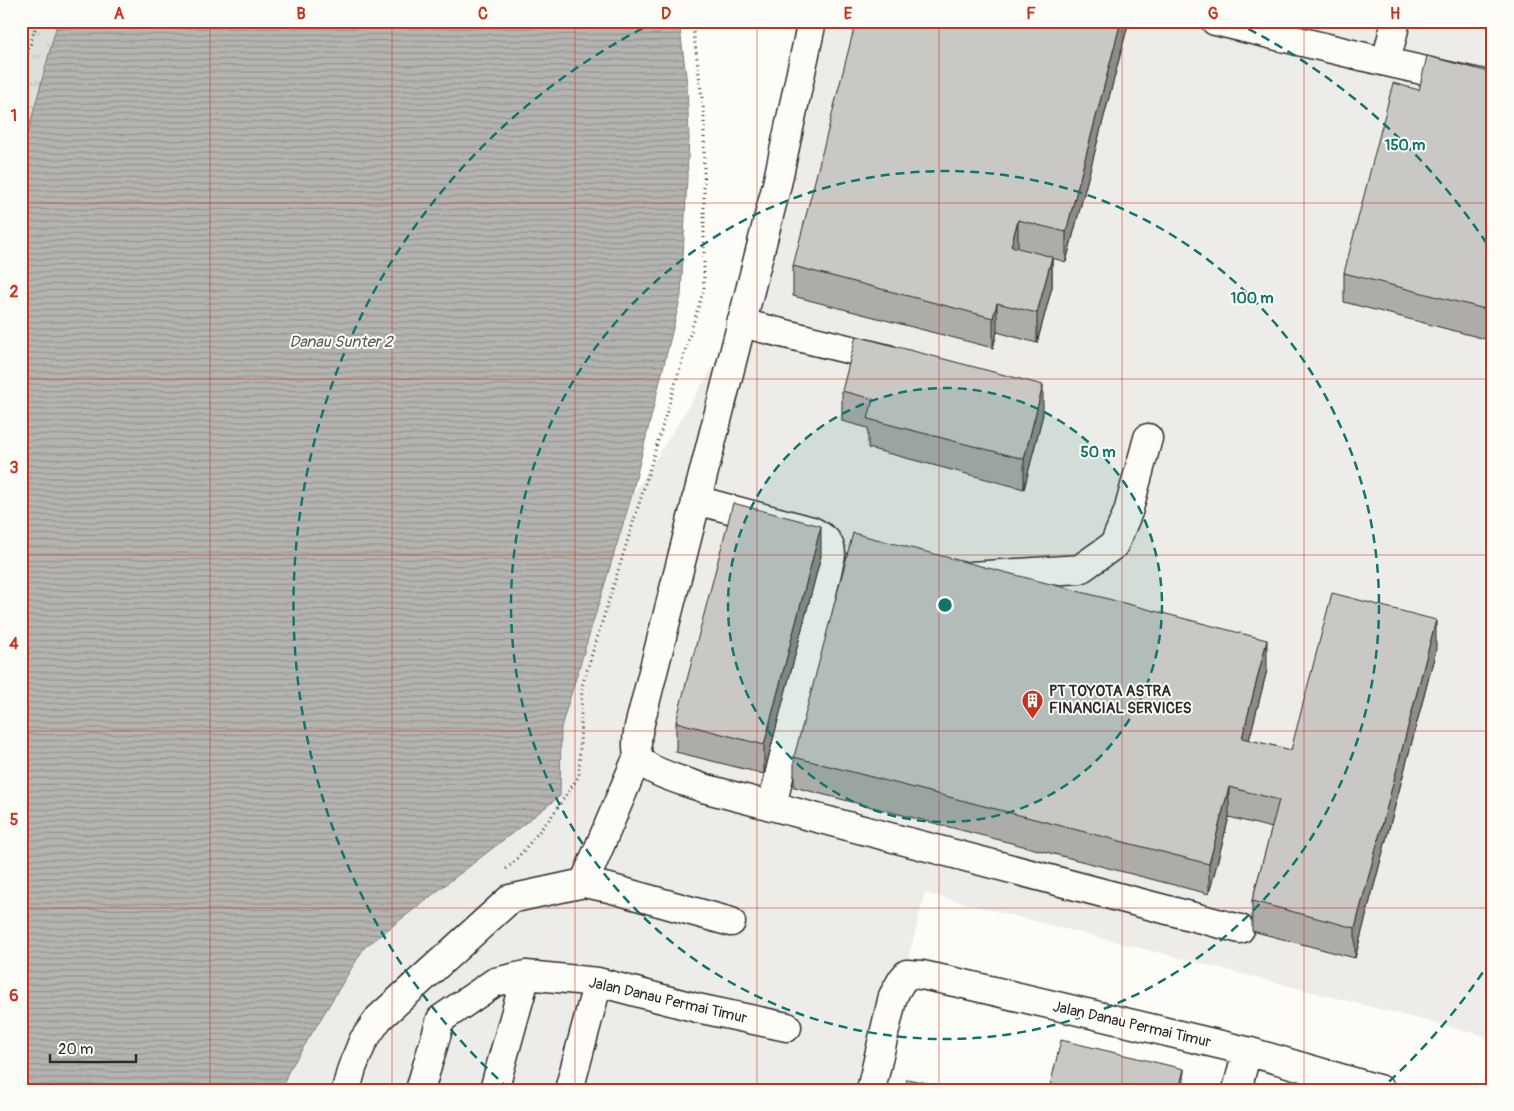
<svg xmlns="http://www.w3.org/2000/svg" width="1514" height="1111" font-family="Pangolin,sans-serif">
  <defs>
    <pattern id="grass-tufts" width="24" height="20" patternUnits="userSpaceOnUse" patternTransform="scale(1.25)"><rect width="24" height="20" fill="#dfdeda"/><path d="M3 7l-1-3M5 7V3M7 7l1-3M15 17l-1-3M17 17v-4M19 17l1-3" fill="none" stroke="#c0bfbb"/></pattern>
    <pattern id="water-rules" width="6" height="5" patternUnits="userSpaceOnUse" patternTransform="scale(1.25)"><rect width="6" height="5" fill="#b5b4b1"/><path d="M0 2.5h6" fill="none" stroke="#939390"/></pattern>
  </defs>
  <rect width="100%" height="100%" fill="#fdfcf7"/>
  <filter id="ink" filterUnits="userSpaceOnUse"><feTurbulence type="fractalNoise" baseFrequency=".02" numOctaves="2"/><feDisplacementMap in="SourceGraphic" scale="10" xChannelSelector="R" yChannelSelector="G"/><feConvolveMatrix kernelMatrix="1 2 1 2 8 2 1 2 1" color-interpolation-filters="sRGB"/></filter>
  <g filter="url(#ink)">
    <path fill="#edece8" d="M811,21h682v1017l-568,-145 -50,197h-592l4,-16 77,-126 196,-152 1,-69 70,-229 110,-175z"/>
    <path fill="url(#grass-tufts)" stroke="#858482" d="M21,21h37l-37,137z"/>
    <path fill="url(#water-rules)" stroke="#7e7d7b" d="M58,21h621l8,63 2,54 -8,158 -50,202 -70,229 -1,69 -196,152 -77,126 -4,16h-262v-932z"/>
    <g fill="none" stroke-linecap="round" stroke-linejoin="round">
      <defs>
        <path id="minor" d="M812,21l-35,163 -138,543c-2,9 -3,19 -1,28 5,16 49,27 65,33l537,141
          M1215,21l171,41 107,24
          M1386,62l10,-41
          M741,323l147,36
          M696,500l116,31c11,6 19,10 19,24l-59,251
          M971,576l109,-7 34,-24 14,-33 20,-74
          M584,883l54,-127
          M346,1090l6,-22 11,-27 16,-23 131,-119 74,-16 25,5 122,34
          M420,1090l21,-71 54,-37 31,-7 72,7 99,26 90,19
          M494,1090l32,-115
          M569,1090l29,-108
          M871,1090l22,-94 9,-16 5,-6 15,1 42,9 283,67 134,39
          M1237,1090l10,-39"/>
      </defs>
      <use href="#minor" stroke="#2b2b2b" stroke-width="31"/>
      <path stroke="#2b2b2b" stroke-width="3" stroke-dasharray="1 4" stroke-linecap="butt" d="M21,78l16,-57
        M506,869l9,-8 36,-44 28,-41 3,-90 57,-182 65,-216v-175l-12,-92"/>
      <use href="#minor" stroke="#fdfcf7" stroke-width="28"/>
    </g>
    <path fill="#adaca9" stroke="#2b2b2b" d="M1129,21l-63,241 -14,-4v29l-15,56 -40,-11 -4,16 -200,-52v-30z
      M1493,73v268l-149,-39v-29l75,-183z
      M842,391l201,23 -19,75 -156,-41v-20l-26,-7z
      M821,556l-57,218 -88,-22v-30z
      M1436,650l-81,308 -103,-27v-30l20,-73 -43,-11 -20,77 -415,-107v-30l473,-87 -18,70 42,10z"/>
    <path fill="#8d8c89" stroke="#2b2b2b" d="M1121,21h8l-63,241v-30z
      M1018,220v30l-7,-4z
      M1052,257v30l-15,56v-30z
      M997,303v29l-4,16v-30z
      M1043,385v29l-19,75v-30z
      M821,526v30l-57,218v-29z
      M1436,620v30l-81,308v-30z
      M1267,640v30l-25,98v-30z
      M1229,787v30l-20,77v-30z
      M1184,1069v21h-5z"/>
    <path fill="#c9c8c4" stroke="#2b2b2b" d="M856,21h265l-55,211 -48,-12 -7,26 41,11 -15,56 -40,-10 -4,15 -200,-52z
      M1427,56l66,17v238l-149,-38 49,-190 26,7z
      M856,336l187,49 -19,74 -156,-40 5,-20 -31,-8z
      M733,503l88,23 -57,219 -88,-23z
      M853,533l414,107 -25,98 49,12 41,-157 104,27 -81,308 -103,-27 27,-101 -50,-13 -20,77 -415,-107z
      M1061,1040l123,29 -5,21h-130z
      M907,1079l54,11h-56z"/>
  </g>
  <path fill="none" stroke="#c8321e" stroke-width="1" stroke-opacity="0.55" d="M210,21v1069M392,21v1069M575,21v1069M757,21v1069M939,21v1069M1122,21v1069M1304,21v1069M21,203h1472M21,379h1472M21,555h1472M21,731h1472M21,908h1472"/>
  <circle cx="945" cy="605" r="217" fill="#0f766e" fill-opacity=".12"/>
  <g fill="none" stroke="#0f766e" stroke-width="2.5" stroke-dasharray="9 6">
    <circle cx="945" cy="605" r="217"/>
    <circle cx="945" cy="605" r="434"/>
    <path d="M1491 960A651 651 0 0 1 1381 1089M509 1089A651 651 0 0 1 655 22M1235 22A651 651 0 0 1 1491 250"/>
  </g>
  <defs>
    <symbol id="building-pin" viewBox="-11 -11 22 30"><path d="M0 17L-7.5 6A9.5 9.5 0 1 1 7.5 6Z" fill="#c8321e" stroke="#fdfcf7"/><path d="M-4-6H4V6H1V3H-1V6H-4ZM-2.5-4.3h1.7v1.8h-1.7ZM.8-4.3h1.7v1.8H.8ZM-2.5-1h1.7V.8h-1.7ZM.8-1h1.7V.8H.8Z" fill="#fff"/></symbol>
  </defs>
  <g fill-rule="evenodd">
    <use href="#building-pin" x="1020" y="688" width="25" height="34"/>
  </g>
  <g text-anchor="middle" stroke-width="4" stroke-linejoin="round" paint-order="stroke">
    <g font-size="15" font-weight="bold" fill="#2b2b2b" stroke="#fdfcf7" text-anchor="start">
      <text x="1049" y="696">PT TOYOTA ASTRA<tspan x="1049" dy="17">FINANCIAL SERVICES</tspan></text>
    </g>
    <g font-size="15" fill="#2b2b2b" stroke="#fdfcf7">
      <text transform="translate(668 1000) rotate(13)" y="5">Jalan Danau Permai Timur</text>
      <text transform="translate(1132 1024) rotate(13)" y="5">Jalan Danau Permai Timur</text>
    </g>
    <g font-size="16" font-style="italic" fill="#5b5b5a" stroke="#fdfcf7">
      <text x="341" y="347">Danau Sunter 2</text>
    </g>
  </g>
  <circle cx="945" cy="605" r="8" fill="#0f766e" stroke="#fdfcf7" stroke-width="2.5"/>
  <g font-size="15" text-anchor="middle" font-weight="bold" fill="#0f766e" stroke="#fdfcf7" stroke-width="4" stroke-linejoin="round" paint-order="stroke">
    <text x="1405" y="150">150 m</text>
    <text x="1252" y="303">100 m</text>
    <text x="1098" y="457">50 m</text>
  </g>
  <rect width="1514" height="1111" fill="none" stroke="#fdfcf7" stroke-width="55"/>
  <path d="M50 1054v8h86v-8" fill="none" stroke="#2b2b2b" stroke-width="2.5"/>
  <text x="58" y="1054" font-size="15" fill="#2b2b2b" stroke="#fdfcf7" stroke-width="4" paint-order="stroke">20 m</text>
  <rect x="28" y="28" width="1458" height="1056" fill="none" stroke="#c8321e" stroke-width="2"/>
  <g font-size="16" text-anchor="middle" font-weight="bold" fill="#c8321e">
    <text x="119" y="19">A</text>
    <text x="301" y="19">B</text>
    <text x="483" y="19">C</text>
    <text x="666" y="19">D</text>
    <text x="848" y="19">E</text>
    <text x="1031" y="19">F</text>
    <text x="1213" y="19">G</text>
    <text x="1395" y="19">H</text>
    <text x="14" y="121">1</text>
    <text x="14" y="297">2</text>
    <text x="14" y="473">3</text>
    <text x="14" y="649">4</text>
    <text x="14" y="825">5</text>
    <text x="14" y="1001">6</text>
  </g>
</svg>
